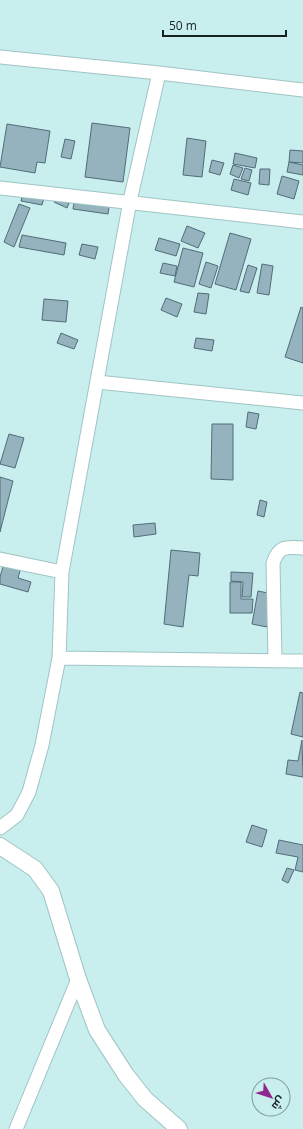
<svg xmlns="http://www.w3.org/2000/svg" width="303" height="1129" font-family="'Open Sans',Cairo,sans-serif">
  <rect width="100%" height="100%" fill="#c9eeee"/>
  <path fill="#94b3bf" stroke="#506d78" d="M92,123l38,5 -7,54 -38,-5z
    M7,124l43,7 -5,32 -8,-1 -2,11 -35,-6z
    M187,138l19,3 -4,36 -19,-2z
    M65,139l10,2 -4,18 -10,-2z
    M290,150l13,1v12l-14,-1z
    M235,153l22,5 -2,10 -22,-4z
    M212,160l12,3 -4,12 -11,-3z
    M289,162l14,3v10l-16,-3z
    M233,165l10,3 -4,10 -9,-4z
    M245,168l7,2 -3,11 -8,-2z
    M260,169h10l-1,16 -10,-1z
    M282,176l17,5 -5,18 -17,-5z
    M234,179l17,4 -3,12 -17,-5z
    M24,189l21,5 -3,11 -21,-4z
    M59,192l12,6 -4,10 -13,-6z
    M75,196l35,5 -2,13 -35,-5z
    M19,204l11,4 -16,39 -10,-5z
    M187,226l18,7 -7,15 -17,-7z
    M230,233l21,6 -15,51 -21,-6z
    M22,235l44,8 -2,12 -45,-8z
    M159,238l21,6 -4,12 -21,-6z
    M82,244l16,3 -3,12 -16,-4z
    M183,248l20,5 -9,34 -20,-5z
    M206,262l12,4 -7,22 -12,-4z
    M163,263l14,3 -2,10 -15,-3z
    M262,264l11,2 -4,29 -12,-2z
    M248,265l9,3 -8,25 -9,-2z
    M198,293l11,1 -3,20 -12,-2z
    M166,298l16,6 -5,13 -16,-7z
    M44,299l24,2 -2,21 -24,-2z
    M301,307l2,1v55l-18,-6z
    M61,333l17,7 -4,9 -17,-6z
    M196,338l18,2 -2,11 -18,-3z
    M248,412l11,2 -3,15 -10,-2z
    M212,424h21v56l-22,-1z
    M9,434l15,4 -9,30 -15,-4z
    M0,477l13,4 -13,51z
    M260,500l7,2 -3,15 -7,-2z
    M155,523l1,11 -22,3 -1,-12z
    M171,550l29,3 -2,23 -9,-1 -6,52 -19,-3z
    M6,556l17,4 -5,18 13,4 -3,10 -28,-8v-7z
    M231,572l22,1 -2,24h-9l1,-15 -12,-1z
    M230,582h11v17h12l-1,14h-22z
    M258,591l15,3 -6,33 -15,-3z
    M300,692l3,1v44l-12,-3z
    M302,740l1,37 -17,-3 2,-14 10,1z
    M252,825l15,5 -5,17 -16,-5z
    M279,840l24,5v27l-8,-2 3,-13 -22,-4z
    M287,868l7,2 -6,13 -6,-3z"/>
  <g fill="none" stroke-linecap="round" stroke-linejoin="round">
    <defs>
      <path id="minor" d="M0,57l159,16 144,17
        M0,188l303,34
        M97,382l206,21
        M0,559l62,13
        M59,658l244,3
        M275,661l-2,-98c6,-18 14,-16 30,-15
        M0,828l17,-13 12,-23 13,-47 17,-87 3,-86 68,-371 29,-128
        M16,1129l62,-150"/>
      <path id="tertiary" d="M0,846l35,23 16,22 27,88 19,51 29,45 19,24 34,30"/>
    </defs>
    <use href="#minor" stroke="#a0c4c4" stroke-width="15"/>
    <use href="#tertiary" stroke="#a0c4c4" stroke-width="18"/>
    <use href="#minor" stroke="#fff" stroke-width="13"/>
    <use href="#tertiary" stroke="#fff" stroke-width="16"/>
  </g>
  <g transform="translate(271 1097) rotate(129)"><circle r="19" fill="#c9eeee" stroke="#819c9c"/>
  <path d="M0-3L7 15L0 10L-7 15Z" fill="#8f278c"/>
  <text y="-6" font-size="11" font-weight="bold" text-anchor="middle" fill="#142222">ش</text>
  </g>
  <path d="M163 30v6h123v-6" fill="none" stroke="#142222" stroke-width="2"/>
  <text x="169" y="30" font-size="12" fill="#142222" stroke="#c9eeee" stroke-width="3" paint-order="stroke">50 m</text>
</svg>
